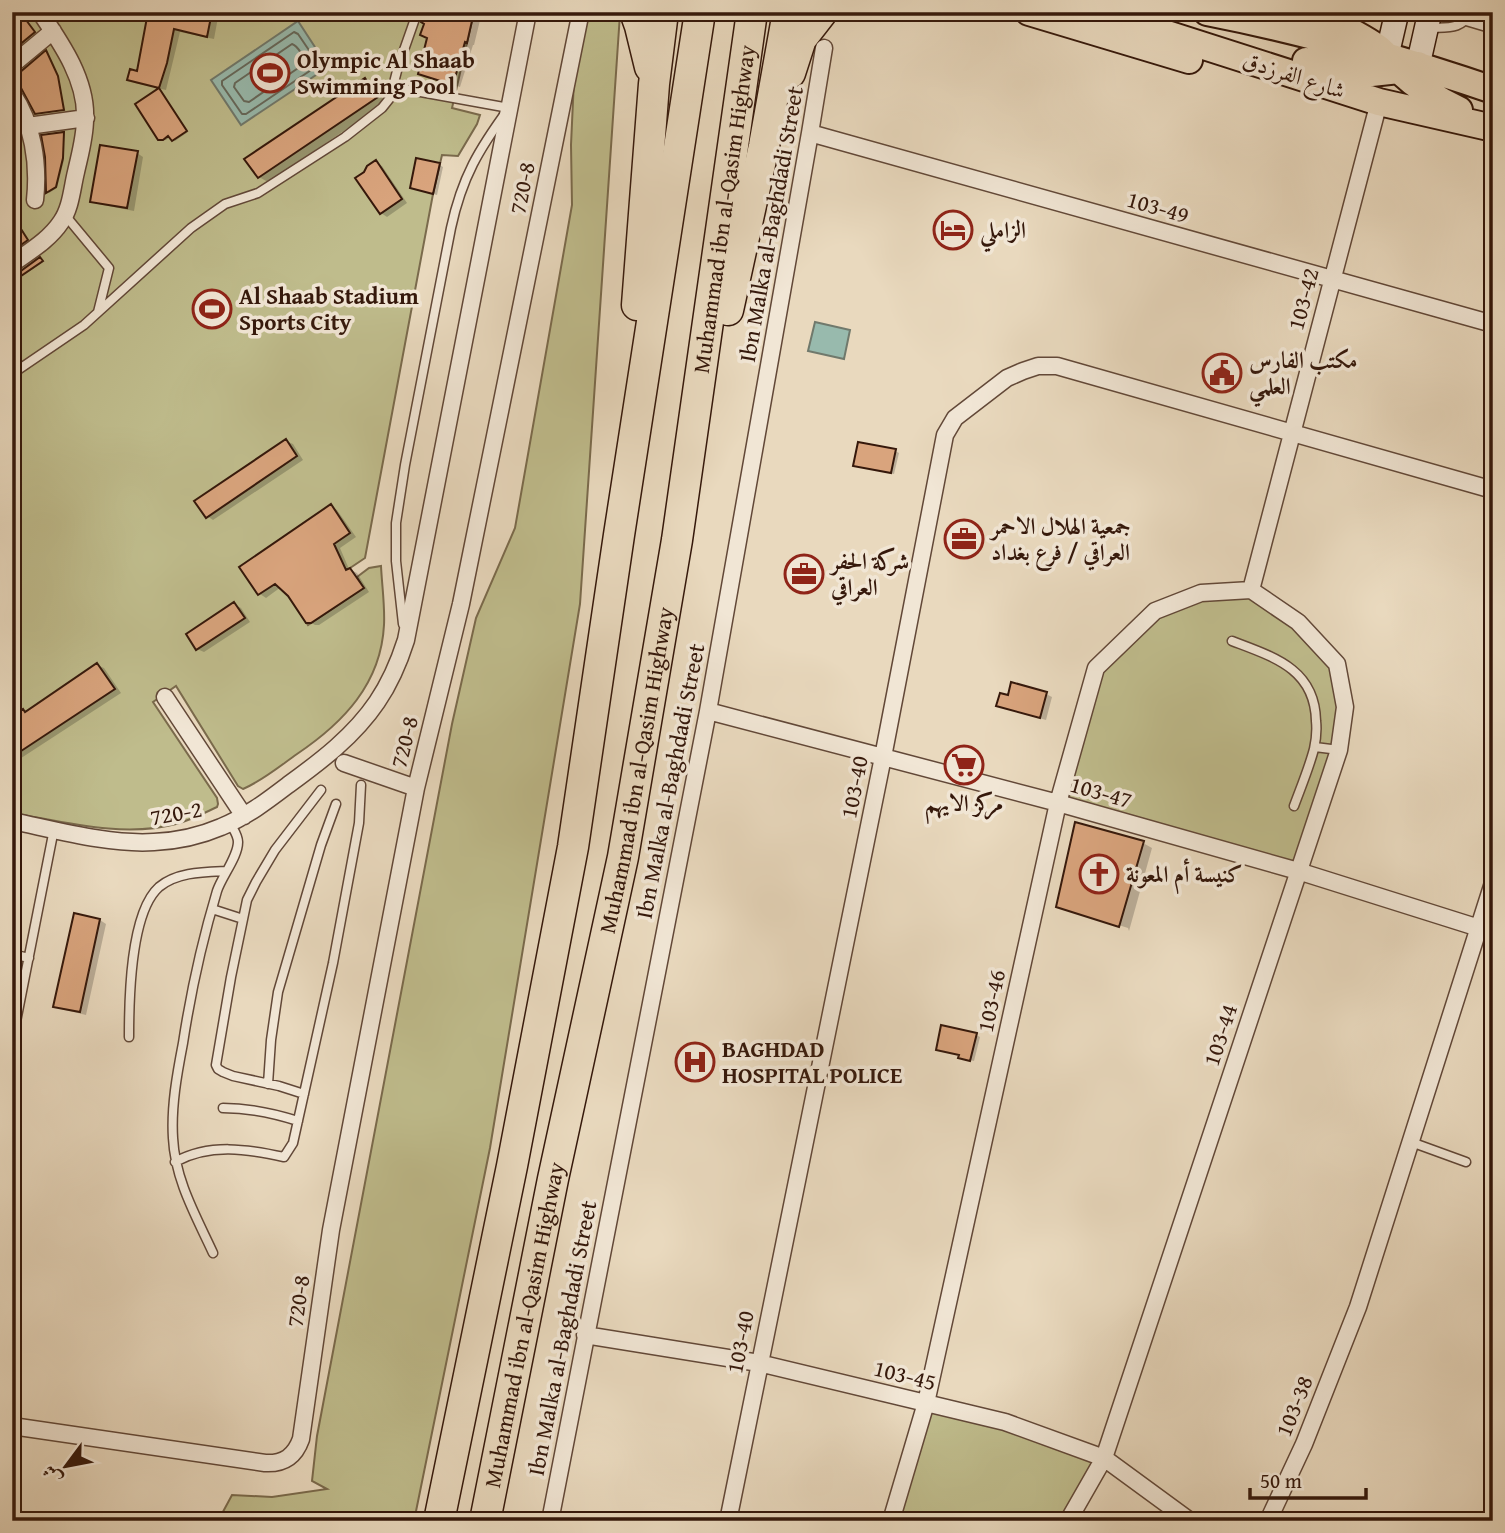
<svg xmlns="http://www.w3.org/2000/svg" width="1505" height="1533" font-family="'Gentium Book Plus',Amiri,serif">
  <rect width="100%" height="100%" fill="#e9d9be"/>
  <filter id="stains"><feTurbulence type="fractalNoise" baseFrequency=".00286" numOctaves="4"/><feColorMatrix values="0 0 0 0 .2 0 0 0 0 .09 0 0 0 0 .02 0 0 0 .5 -.17"/></filter>
  <radialGradient id="worn" r=".72"><stop offset=".6" stop-color="#630" stop-opacity="0"/><stop offset="1" stop-color="#630" stop-opacity=".3"/></radialGradient>
  <path fill="#bfbc8c" stroke="#7a6a4c" stroke-width="2" d="M12,12h462l-22,96 28,7 -3,9 -19,32 -16,-1 -9,39 -68,364 -70,47 13,20 55,-37 -6,-11 12,-9 12,-2c1,20 4,40 3,59 -3,59 -41,98 -87,129 -17,12 -35,27 -54,35l-5,-3 -62,-100 -23,16 64,96 1,6 -1,3c-13,6 -26,13 -41,17 -53,14 -111,-2 -164,-11z
    M601,12l19,2 -40,590 -90,544 -76,373h-196l14,-26 40,2 55,-8 -15,-8 5,-45 135,-712 24,-106 39,-90 57,-323 -1,-60 3,-66 7,-54z
    M1251,590l88,65v95l-41,121 -229,-72 4,-50 23,-81 59,-57z
    M926,1403l178,55 -36,63h-177z"/>
  <path fill="#98baad" stroke="#70796c" stroke-width="2" d="M298,21l30,46 -87,58 -30,-45z
    M815,322l35,8 -6,29 -36,-8z"/>
  <path fill="#0003" d="M12,12h7l16,21 -23,20z
    M150,12l34,7 1,-7h34l-5,27 -34,-7 -14,58 -31,-7 -6,-3 9,-7z
    M399,12h21l-4,8z
    M425,12h57l-8,33h-1l-13,42 -33,-10 -7,-4 9,-35z
    M365,80l9,5 11,18 -117,79 -9,-5z
    M160,90l28,42 -13,9 -4,-5 -5,4h-4l-25,-35z
    M64,133v27l-7,28 -8,5 -2,-36 -4,-21z
    M137,153l6,4 -9,54 -36,-7 -6,-3z
    M376,162l6,4 25,37 -20,14 -6,-4z
    M439,165l4,2 -6,28 -25,-7z
    M41,260l2,2 -31,21v-7z
    M286,441l7,3 10,16 -90,60 -6,-4z
    M895,451l4,2 -5,21 -35,-7 -4,-2z
    M331,506l6,4 19,27 -16,11 9,21 8,4 12,19 -50,33h-4l-7,-4 -27,-34 -15,11 -6,-4 -19,-27z
    M234,604l7,4 9,14 -46,30 -7,-3z
    M97,665l7,3 17,25 -109,71v-45l14,-6z
    M1046,694l6,3 -6,23 -41,-12 -7,-3 11,-8z
    M1143,843l9,5 -23,83 -1,-3 -63,-20v2l-7,-4z
    M100,920l6,4 -20,91 -25,-6 -6,-3z
    M976,1035l4,2 -6,24 -10,-2z"/>
  <g fill="none" stroke-linecap="round" stroke-linejoin="round">
    <path stroke="#66695c" stroke-width="2" d="M294,32l4,2 19,28v4l-71,48h-4l-20,-29v-4z
      M292,44c6,2 13,14 12,20l-55,38 -5,-1 -10,-14 1,-4z"/>
  </g>
  <path fill="#d9a47d" stroke="#35180b" stroke-width="2" d="M12,12h8l15,20 -23,19z
    M148,12h13l21,5 1,-5h29l-5,25 -33,-8 -7,34 -8,25 -32,-8 3,-11 7,2z
    M423,12h51l-7,31 -2,-1 -12,43 -35,-11 9,-36 -7,-3 4,-11 -3,-2z
    M46,50l12,26 6,34 -29,4 -14,-26 -3,-4 -6,-1v-8l7,-2z
    M365,78l13,19 -120,81 -14,-19z
    M159,88l28,43 -15,10 -4,-5 -5,4h-5l-23,-36z
    M64,132l-1,26 -7,29 -10,6 -1,-36 -4,-22z
    M100,145l38,6 -11,57 -37,-6z
    M416,158l24,5 -7,31 -23,-6z
    M376,160l26,39 -22,15 -25,-36 9,-6 3,-6z
    M21,229l7,11 -16,11v-17z
    M40,257l3,4 -31,21v-8l6,-1z
    M286,439l11,17 -91,62 -12,-17z
    M858,442l38,7 -5,24 -38,-7z
    M331,504l19,29 -16,11 12,26 4,-2 14,20 -53,35h-5l-18,-27 -13,-12 -17,11 -19,-28z
    M234,602l11,16 -49,32 -10,-16z
    M97,663l18,26 -103,68v-40l11,-8 2,3z
    M1011,682l36,10 -7,26 -44,-12 4,-13 8,2z
    M1075,822l69,19 -25,86 -63,-20z
    M74,913l26,6 -20,93 -27,-5z
    M941,1025l36,8 -7,28 -12,-3 1,-3 -23,-5z"/>
  <g fill="none" stroke-linecap="round" stroke-linejoin="round">
    <defs>
      <path id="lane" d="M1466,21l27,8
        M1430,28c18,-1 31,2 42,-16
        M393,87l116,21c-30,41 -47,69 -58,120l-46,237 -9,58v38l7,63
        M65,215l44,53 -11,44
        M12,374l72,-49 107,-97 34,-24 33,-11 87,-56 37,-29 8,-10 8,-31 19,-54
        M1232,641c42,16 83,28 84,80 1,9 0,19 -2,28 -5,19 -13,38 -20,57
        M1315,747l24,3
        M212,909l31,10
        M12,954l17,4
        M129,1037c0,-37 1,-124 30,-150 18,-15 45,-15 67,-16
        M12,1042l42,-213
        M268,1084l3,-44 7,-48 43,-147 15,-41
        M304,1094l-25,-8 -46,-10 -10,-4 -5,-3 -2,-4 15,-88 16,-77 9,-18 19,-32 46,-60
        M223,1108c26,0 50,5 75,13
        M1411,1142l55,20
        M175,1162c35,-19 72,-13 109,-5l9,-14 40,-180 26,-140 2,-38
        M213,1253c-17,-37 -38,-73 -40,-115 -2,-31 4,-64 10,-95 8,-52 19,-102 34,-152 5,-15 21,-34 21,-49 0,-7 -5,-13 -8,-19"/>
      <path id="street" d="M12,65l41,-34
        M12,93c21,31 27,70 23,107
        M28,126l58,-8
        M810,133l683,191
        M12,264c18,-13 37,-24 49,-42 10,-14 11,-34 15,-50 4,-18 9,-35 9,-53 2,-39 -24,-76 -45,-107
        M1251,590l128,-488
        M165,697l79,119
        M708,711l350,92 240,68 181,57
        M344,763l72,25
        M12,821c44,9 98,24 142,21 23,-1 46,-6 67,-15 25,-10 46,-26 67,-42 33,-24 66,-49 89,-83 13,-19 22,-40 29,-62l122,-628
        M585,1335l174,28 246,59 99,36 86,63
        M12,1426l253,37c19,1 30,-7 36,-24l30,-209 85,-442 45,-184 119,-588 2,-4
        M550,1521l158,-810 102,-578 14,-85
        M728,1521l155,-764 62,-322 10,-17 52,-40 16,-7 15,-5h19l436,124
        M891,1521l35,-118 132,-600 38,-135 59,-57 46,-18 50,-3
        M1068,1521l36,-63 235,-708 6,-43 -8,-43 -39,-42 -47,-32
        M1268,1521l36,-77 54,-137 135,-424
        M1492,1521l1,-1"/>
      <path id="secondary" d="M1387,55l10,-43
        M1418,65l12,-53"/>
      <path id="primary" d="M1029,12l160,48
        M1098,12l281,90 114,26
        M1207,12c97,19 192,46 286,78
        M1311,12c23,11 46,21 67,36 9,7 14,16 22,23 18,17 37,29 59,39
        M1306,61l56,13 37,-4 19,-5"/>
      <g id="highway">
        <path d="M635,12l5,14 10,41"/>
        <path d="M790,73l11,-34 21,-27"/>
        <path d="M637,305l17,-221 9,-72"/>
        <path d="M728,310l36,-164 24,-134"/>
        <path d="M439,1521l73,-355 61,-319 46,-312 81,-523"/>
        <path id="s1" d="M485,1521l68,-342 70,-322 54,-317 75,-528"/>
      </g>
    </defs>
    <use href="#lane" stroke="#624838" stroke-width="11"/>
    <use href="#street" stroke="#624838" stroke-width="19"/>
    <use href="#secondary" stroke="#35180b" stroke-width="26"/>
    <use href="#primary" stroke="#35180b" stroke-width="30"/>
    <use href="#highway" stroke="#35180b" stroke-width="33"/>
    <use href="#lane" stroke="#f1e6d5" stroke-width="8"/>
    <use href="#street" stroke="#f1e6d5" stroke-width="16"/>
    <use href="#secondary" stroke="#f1e6d5" stroke-width="23"/>
    <use href="#primary" stroke="#e9d9be" stroke-width="26"/>
    <use href="#highway" stroke="#e9d9be" stroke-width="30"/>
  </g>
  <defs>
    <symbol id="stadium-ring" viewBox="-11 -11 22 22"><circle r="9.5" fill="#f1e6d5" stroke="#8f2418" stroke-width="1.5"/><path d="M0-5a6.5 5 0 1 0 0 10a6.5 5 0 1 0 0-10ZM-3.5-1.8h7v3.6h-7Z" fill="#8f2418"/></symbol>
    <symbol id="hotel-ring" viewBox="-11 -11 22 22"><circle r="9.5" fill="#f1e6d5" stroke="#8f2418" stroke-width="1.5"/><path d="M-6-4.5h1.5V1H6V5H4.5V3h-9V5H-6ZM-4 0a1.8 1.8 0 1 1 3.6 0ZM.5 0V-2.5h3Q6-2.5 6 0Z" fill="#8f2418"/></symbol>
    <symbol id="civic-ring" viewBox="-11 -11 22 22"><circle r="9.5" fill="#f1e6d5" stroke="#8f2418" stroke-width="1.5"/><path d="M-.6-6.5H3V-4.5H.6V-3L4-1V1h2V6H-6V1h2V-1L-.6-3ZM-1.2 2.5V6h2.4V2.5Z" fill="#8f2418"/></symbol>
    <symbol id="office-ring" viewBox="-11 -11 22 22"><circle r="9.5" fill="#f1e6d5" stroke="#8f2418" stroke-width="1.5"/><path d="M-6-3h4V-5.5h4V-3h4V5H-6ZM-1-4.5V-3h2v-1.5ZM-6 0V1H6V0Z" fill="#8f2418"/></symbol>
    <symbol id="supermarket-ring" viewBox="-11 -11 22 22"><circle r="9.5" fill="#f1e6d5" stroke="#8f2418" stroke-width="1.5"/><path d="M-6-5.5h2.5l.6 2H6L4.5 2H-2.5L-4.4-4H-6ZM-1.5 3.2a1.3 1.3 0 1 0 .1 0ZM3 3.2a1.3 1.3 0 1 0 .1 0Z" fill="#8f2418"/></symbol>
    <symbol id="church-ring" viewBox="-11 -11 22 22"><circle r="9.5" fill="#f1e6d5" stroke="#8f2418" stroke-width="1.5"/><path d="M-1.2-6h2.4v3.5h3.3v2.4h-3.3V6h-2.4V-.1h-3.3v-2.4h3.3Z" fill="#8f2418"/></symbol>
    <symbol id="hospital-ring" viewBox="-11 -11 22 22"><circle r="9.5" fill="#f1e6d5" stroke="#8f2418" stroke-width="1.5"/><path d="M-5-5h3v3.5h4V-5h3V5h-3V1.5h-4V5h-3Z" fill="#8f2418"/></symbol>
  </defs>
  <g fill-rule="evenodd">
    <use href="#stadium-ring" x="248" y="51" width="44" height="44"/>
    <use href="#hotel-ring" x="931" y="208" width="44" height="44"/>
    <use href="#stadium-ring" x="190" y="287" width="44" height="44"/>
    <use href="#civic-ring" x="1200" y="351" width="44" height="44"/>
    <use href="#office-ring" x="942" y="517" width="44" height="44"/>
    <use href="#office-ring" x="782" y="552" width="44" height="44"/>
    <use href="#supermarket-ring" x="942" y="743" width="44" height="44"/>
    <use href="#church-ring" x="1077" y="852" width="44" height="44"/>
    <use href="#hospital-ring" x="673" y="1040" width="44" height="44"/>
  </g>
  <g text-anchor="middle" stroke-width="7" stroke-linejoin="round" paint-order="stroke">
    <g font-size="23" font-weight="bold" fill="#35180b" stroke="#f1e6d5" text-anchor="start">
      <text x="297" y="68">Olympic Al Shaab<tspan x="297" dy="26">Swimming Pool</tspan></text>
      <text x="980" y="238">الزاملي</text>
      <text x="239" y="304">Al Shaab Stadium<tspan x="239" dy="26">Sports City</tspan></text>
      <text x="1249" y="368">مكتب الفارس<tspan x="1249" dy="26">العلمي</tspan></text>
      <text x="991" y="534">جمعية الهلال الاحمر<tspan x="991" dy="26">العراقي / فرع بغداد</tspan></text>
      <text x="831" y="569">شركة الحفر<tspan x="831" dy="26">العراقي</tspan></text>
      <text x="964" y="811" text-anchor="middle">مركز الايهم</text>
      <text x="1126" y="882">كنيسة أم المعونة</text>
      <text x="722" y="1057">BAGHDAD<tspan x="722" dy="26">HOSPITAL POLICE</tspan></text>
    </g>
    <g font-size="23" fill="#35180b" stroke="#f1e6d5">
      <text transform="translate(1294 75) rotate(18)" y="8">شارع الفرزدق</text>
      <text transform="translate(522 188) rotate(-79)" y="8">720-8</text>
      <text transform="translate(1158 207) rotate(16)" y="8">103-49</text>
      <text dy="8" stroke="none"><textPath href="#s1" startOffset="1334">Muhammad ibn al-Qasim Highway</textPath></text>
      <text transform="translate(771 224) rotate(-80)" y="8">Ibn Malka al-Baghdadi Street</text>
      <text transform="translate(1303 299) rotate(-75)" y="8">103-42</text>
      <text transform="translate(404 742) rotate(-76)" y="8">720-8</text>
      <text dy="8" stroke="none"><textPath href="#s1" startOffset="766">Muhammad ibn al-Qasim Highway</textPath></text>
      <text transform="translate(670 781) rotate(-79)" y="8">Ibn Malka al-Baghdadi Street</text>
      <text transform="translate(854 787) rotate(-79)" y="8">103-40</text>
      <text transform="translate(1101 792) rotate(16)" y="8">103-47</text>
      <text transform="translate(176 813) rotate(-10)" y="8">720-2</text>
      <text transform="translate(991 1001) rotate(-78)" y="8">103-46</text>
      <text transform="translate(1220 1035) rotate(-72)" y="8">103-44</text>
      <text transform="translate(298 1301) rotate(-82)" y="8">720-8</text>
      <text dy="8" stroke="none"><textPath href="#s1" startOffset="200">Muhammad ibn al-Qasim Highway</textPath></text>
      <text transform="translate(562 1338) rotate(-79)" y="8">Ibn Malka al-Baghdadi Street</text>
      <text transform="translate(740 1342) rotate(-79)" y="8">103-40</text>
      <text transform="translate(905 1375) rotate(14)" y="8">103-45</text>
      <text transform="translate(1294 1406) rotate(-68)" y="8">103-38</text>
    </g>
  </g>
  <rect width="1505" height="1533" fill="none" stroke="#e9d9be" stroke-width="42"/>
  <rect x="14" y="14" width="1477" height="1505" fill="none" stroke="#35180b" stroke-width="3.5"/>
  <rect x="21" y="21" width="1463" height="1491" fill="none" stroke="#35180b" stroke-width="2"/>
  <g transform="translate(66 1466) rotate(238)" stroke="#f1e6d5" stroke-width="5" paint-order="stroke">
  <path d="M0-5L12 26L0 18L-12 26Z" fill="#35180b"/>
  <text y="-10" font-size="19" font-weight="bold" text-anchor="middle" fill="#35180b">ش</text>
  </g>
  <path d="M1250 1488v10h116v-10" fill="none" stroke="#35180b" stroke-width="3.5"/>
  <text x="1260" y="1488" font-size="21" fill="#35180b" stroke="#f1e6d5" stroke-width="5" paint-order="stroke">50 m</text>
  <rect width="100%" height="100%" filter="url(#stains)"/>
  <rect width="100%" height="100%" fill="url(#worn)"/>
</svg>
